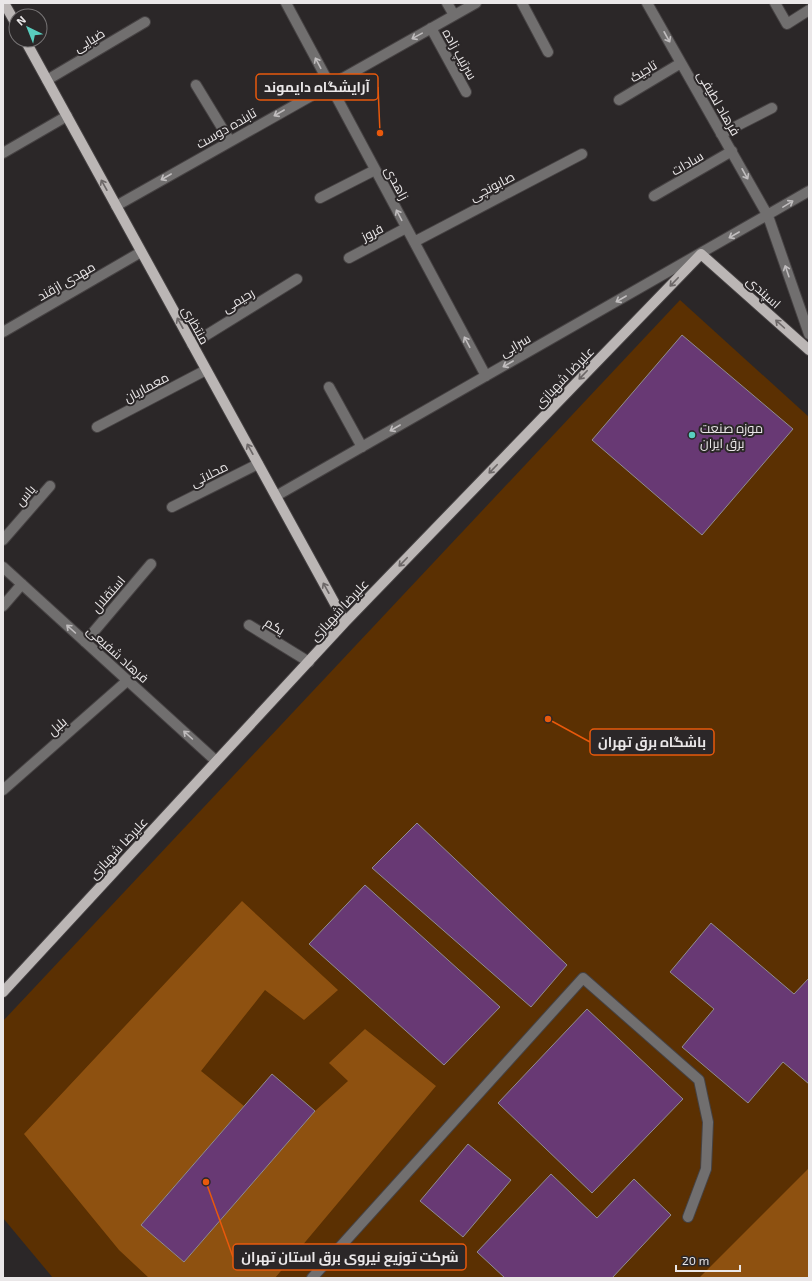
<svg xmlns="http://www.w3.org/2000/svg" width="812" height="1281" font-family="'Exo 2',Cairo,sans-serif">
  <rect width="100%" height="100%" fill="#2b2728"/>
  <path fill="#5b3002" d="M680,300l129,117v861h-756l-50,-60v-197z"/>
  <path fill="#8e5110" d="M242,901l96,89 -34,30 -39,-30 -64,81 43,35 -103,119 43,37 131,-151 33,-30 -19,-18 36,-34 71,57 -161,192h-126l-30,-28 -95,-116z
    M809,1168v110h-110z"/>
  <path fill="#683974" stroke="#908d91" d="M682,335l111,94 -91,106 -110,-95z
    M417,823l150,142 -36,42 -159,-139z
    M365,885l135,122 -56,58 -135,-121z
    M711,923l83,71 15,-16v106l-26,-22 -35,41 -66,-56 32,-38 -44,-37z
    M587,1009l96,90 -91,94 -94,-90z
    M272,1074l43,37 -131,151 -43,-37z
    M468,1144l43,36 -48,57 -43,-36z
    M551,1174l46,44 37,-39 37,36 -59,63h-107l-28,-26z"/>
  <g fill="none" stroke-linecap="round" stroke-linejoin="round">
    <defs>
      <path id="minor" d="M286,3l200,373
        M447,3l7,12
        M522,3l26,49
        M647,3l121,213 41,118
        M775,3l12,21 22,-14
        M431,28l35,64
        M47,80l98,-58
        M196,85l34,56
        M619,100l62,-37
        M721,134l51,-26
        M3,153l64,-37
        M654,196l78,-45
        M320,198l55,-28
        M116,206l360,-203
        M414,242l168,-88
        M349,258l57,-30
        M3,332l138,-80
        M192,344l105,-65
        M329,387l33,60
        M97,427l109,-57
        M276,496l533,-305
        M172,507l86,-43
        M3,540l47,-54
        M3,567l213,194
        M3,606l19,-22
        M249,625l60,37
        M85,642l66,-78
        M3,790l125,-110
        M312,1278l271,-300 116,102 9,42 -2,47 -18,48"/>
      <path id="major" d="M4,3l12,21
        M25,40l320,582
        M3,992l342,-370 356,-368 108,96"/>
    </defs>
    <use href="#minor" stroke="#464243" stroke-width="12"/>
    <use href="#major" stroke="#464243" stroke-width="12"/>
    <use href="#minor" stroke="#716f6f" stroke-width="10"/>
    <use href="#major" stroke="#bbb6b5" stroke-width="10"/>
  </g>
  <defs><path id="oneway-shaft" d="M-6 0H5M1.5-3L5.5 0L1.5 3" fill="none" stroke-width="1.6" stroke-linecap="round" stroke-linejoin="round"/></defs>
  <g stroke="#c0bdbe">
    <use href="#oneway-shaft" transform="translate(417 36) rotate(151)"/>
    <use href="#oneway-shaft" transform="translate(667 37) rotate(61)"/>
    <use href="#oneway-shaft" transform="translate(318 63) rotate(-118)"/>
    <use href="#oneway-shaft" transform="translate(279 113) rotate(150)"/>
    <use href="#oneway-shaft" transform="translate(745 174) rotate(61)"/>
    <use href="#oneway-shaft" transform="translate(166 177) rotate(150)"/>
    <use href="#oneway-shaft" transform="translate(788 204) rotate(-31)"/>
    <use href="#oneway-shaft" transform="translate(399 215) rotate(-118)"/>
    <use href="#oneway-shaft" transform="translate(734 235) rotate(150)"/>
    <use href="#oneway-shaft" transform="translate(787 271) rotate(-109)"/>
    <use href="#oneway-shaft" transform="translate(621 299) rotate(150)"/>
    <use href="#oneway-shaft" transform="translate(467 342) rotate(-118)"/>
    <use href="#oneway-shaft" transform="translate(508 364) rotate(150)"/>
    <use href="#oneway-shaft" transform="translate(395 428) rotate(150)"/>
    <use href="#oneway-shaft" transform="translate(71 629) rotate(-138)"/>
    <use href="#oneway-shaft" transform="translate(188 735) rotate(-138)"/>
  </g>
  <g stroke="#6c6767">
    <use href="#oneway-shaft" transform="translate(104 185) rotate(-119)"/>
    <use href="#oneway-shaft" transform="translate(674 282) rotate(134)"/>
    <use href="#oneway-shaft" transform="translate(180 323) rotate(-119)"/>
    <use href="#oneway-shaft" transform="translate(780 324) rotate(-138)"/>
    <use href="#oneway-shaft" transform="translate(583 375) rotate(134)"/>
    <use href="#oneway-shaft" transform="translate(250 449) rotate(-119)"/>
    <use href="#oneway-shaft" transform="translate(493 469) rotate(134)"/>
    <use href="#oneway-shaft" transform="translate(403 562) rotate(134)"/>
    <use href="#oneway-shaft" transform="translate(326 588) rotate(-119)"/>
  </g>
  <circle fill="#59cebf" stroke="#2b2728" stroke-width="1.5" cx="692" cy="435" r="4"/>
  <g text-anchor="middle" stroke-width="4" stroke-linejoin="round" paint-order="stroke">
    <g font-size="13" fill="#eae7e8" stroke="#2b2728">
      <text transform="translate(89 40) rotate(-31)" y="5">ضیایی</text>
      <text transform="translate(460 54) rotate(61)" y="5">سرتیپ زاده</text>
      <text transform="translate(643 71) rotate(-31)" y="5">تاجیک</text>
      <text transform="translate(719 103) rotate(60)" y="5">فرهاد لطیفی</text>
      <text transform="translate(226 128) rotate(-30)" y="5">تابنده دوست</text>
      <text transform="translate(687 163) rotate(-30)" y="5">سادات</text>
      <text transform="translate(397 183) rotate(62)" y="5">زاهدی</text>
      <text transform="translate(492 186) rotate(-27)" y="5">صابونچی</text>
      <text transform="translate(372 232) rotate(-27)" y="5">فروز</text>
      <text transform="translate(66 281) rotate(-30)" y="5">مهدی ازقند</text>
      <text transform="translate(764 292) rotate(42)" y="5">اسپندی</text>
      <text transform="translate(238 300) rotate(-31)" y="5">رحیمی</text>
      <text transform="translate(196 325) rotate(61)" y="5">منتظری</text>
      <text transform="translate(515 345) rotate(-30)" y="5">سرابی</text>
      <text transform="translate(564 377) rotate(-46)" y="5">علیرضا شهبازی</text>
      <text transform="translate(146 387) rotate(-28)" y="5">معماریان</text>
      <text transform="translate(209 474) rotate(-27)" y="5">محلاتی</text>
      <text transform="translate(25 495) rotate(-49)" y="5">یاس</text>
      <text transform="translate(108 594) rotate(-49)" y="5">استقلال</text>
      <text transform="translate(339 610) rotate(-47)" y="5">علیرضا شهبازی</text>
      <text transform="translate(275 626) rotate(32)" y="5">یکم</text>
      <text transform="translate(118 654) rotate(42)" y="5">فرهاد شفیعی</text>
      <text transform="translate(57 726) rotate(-41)" y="5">بلبل</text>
      <text transform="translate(118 848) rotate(-47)" y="5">علیرضا شهبازی</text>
    </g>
    <g font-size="13" fill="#eae7e8" stroke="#2b2728" text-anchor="start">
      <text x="700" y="433">موزه صنعت<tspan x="700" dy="15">برق ایران</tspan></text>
    </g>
  </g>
  <path fill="none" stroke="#e8590c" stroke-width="1.5" d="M380 133L378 87M548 719L590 742M206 1182L233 1257"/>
  <g fill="#e8590c" stroke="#2b2728" stroke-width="1.5">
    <circle cx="380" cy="133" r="4"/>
    <circle cx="548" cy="719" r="4"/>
    <circle cx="206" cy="1182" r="4"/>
  </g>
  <g fill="#2b2728" stroke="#e8590c" stroke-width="1.5">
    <rect x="256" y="74" width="122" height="26" rx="4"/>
    <rect x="590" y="729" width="124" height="26" rx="4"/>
    <rect x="233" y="1244" width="233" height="26" rx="4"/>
  </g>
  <g font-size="14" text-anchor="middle" font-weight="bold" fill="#eae7e8">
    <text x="317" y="92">آرایشگاه دایموند</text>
    <text x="652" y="747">باشگاه برق تهران</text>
    <text x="350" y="1262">شرکت توزیع نیروی برق استان تهران</text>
  </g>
  <rect width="812" height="1281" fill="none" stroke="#eae7e8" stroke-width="8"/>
  <g transform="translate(28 28) rotate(317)"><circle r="19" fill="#2b2728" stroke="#777475"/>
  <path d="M0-3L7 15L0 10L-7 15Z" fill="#59cebf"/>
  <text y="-6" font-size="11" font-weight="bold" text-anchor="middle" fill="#eae7e8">N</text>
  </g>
  <path d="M676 1265v6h64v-6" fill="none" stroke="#eae7e8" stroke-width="2"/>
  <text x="682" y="1265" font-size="12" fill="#eae7e8" stroke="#2b2728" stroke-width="3" paint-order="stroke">20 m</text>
</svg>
